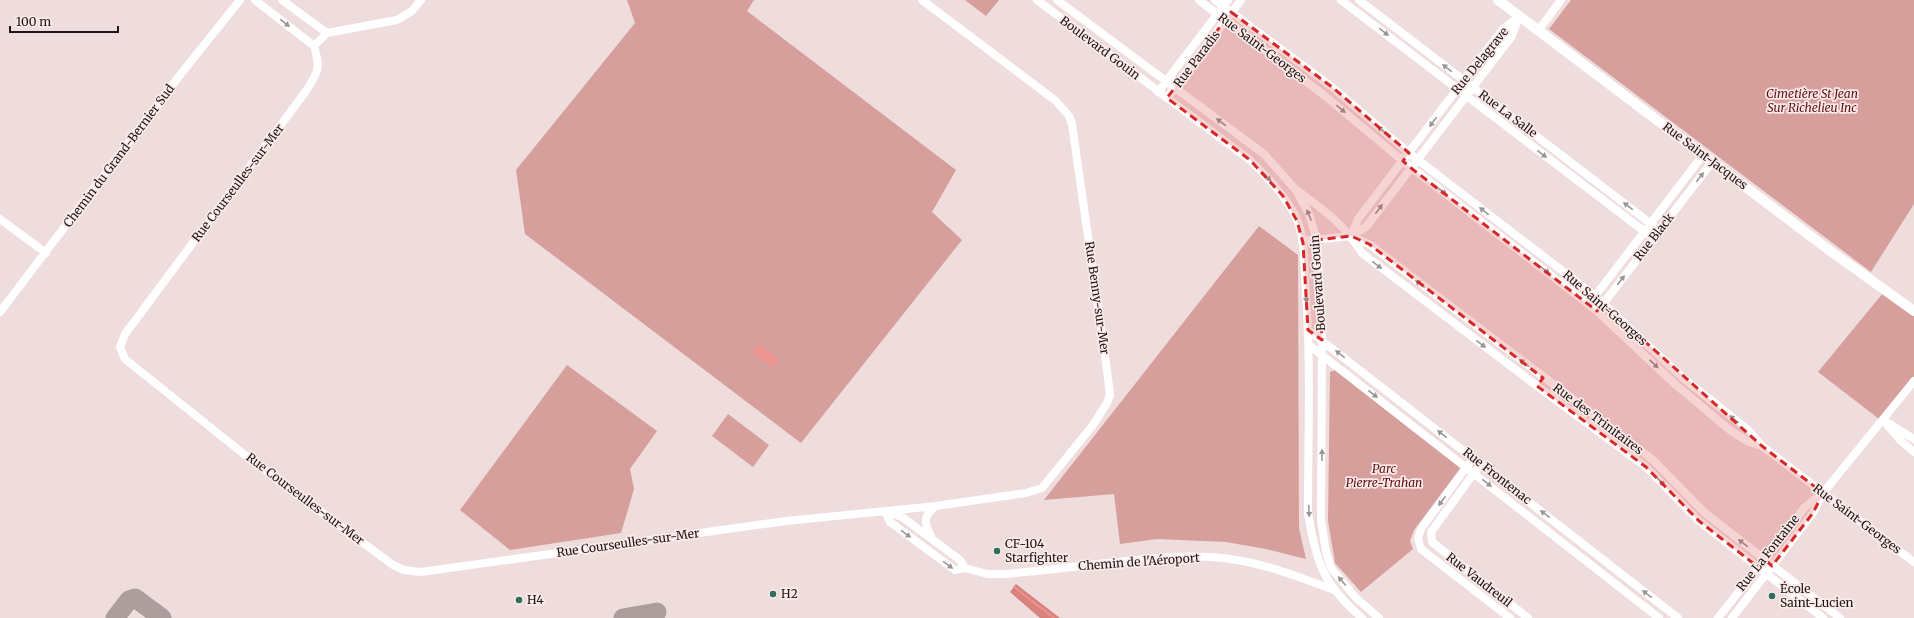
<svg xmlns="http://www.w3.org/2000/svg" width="1914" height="618" font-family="Merriweather,serif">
  <rect width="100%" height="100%" fill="#eedddc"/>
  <path fill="#d69f9c" d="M627,0h127l-7,11 209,159 -24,42 30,28 -161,203 -276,-209 -9,-64 119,-147z
    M965,0h34l-13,16z
    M1571,0h343v204l-43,68 -322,-243z
    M1259,226l39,29 1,273 7,31 -40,-10 -40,-7 -69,-3 -37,5 -6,-50 -70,6z
    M1883,293l31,22v65l-31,42 -65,-50z
    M567,365l90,66 -27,38 4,20 -13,44 -111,17 -50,-40z
    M1341,368l121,98 -48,64 -4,11 3,8 -52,43 -26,-29 -7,-42 2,-149z
    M728,414l41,31 -16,22 -41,-31z"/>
  <path fill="#d9817d" d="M1016,584l44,34h-20l-30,-26z"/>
  <path fill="#ed9390" d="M758,344l21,16 -6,8 -21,-16z"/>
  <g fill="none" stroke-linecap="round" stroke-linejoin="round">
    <path stroke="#ed9390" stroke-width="2" d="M1014,587l40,31"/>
    <path stroke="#ab9e9d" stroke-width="19" d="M115,618l14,-18 6,-2 27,20
      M623,618l34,-6"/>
    <path stroke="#fff" stroke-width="8" d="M255,0l59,46
      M282,0l45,33
      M1037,0l213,160c17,17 39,39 48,62 8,23 6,49 8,72 5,73 2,146 2,219 8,50 15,71 54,105
      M1057,0l207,154 32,36 13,24 8,26 5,100 -1,180 5,32 5,16 25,30 23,20
      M1199,0l126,96 78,65 194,150 79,74 55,46 18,11 13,4
      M1215,0l117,87 77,66 186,143 88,82 64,51 15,17 152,116
      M1341,0l312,238
      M1359,0l300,230
      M1538,31l23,-31
      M314,46c7,23 4,26 -8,45l-181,243 -5,13 5,12 125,100 143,106 11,5 17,2 365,-51 150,-15 90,-13 16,-5 51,-63 14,-22 3,-8 -3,-25 -35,-246 -3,-8 -13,-15 -134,-101
      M314,46l13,-13 70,-13 15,-9 9,-11
      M1158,92l70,-92
      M1167,98l74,-98
      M1298,191c27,20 46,33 64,62l175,133 109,81 53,54 124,97
      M0,219l46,34
      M1351,236l7,-17 145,-190 16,-12
      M1352,237l17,7 284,216 52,53 135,105
      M1302,241l49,-5 15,-9 146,-191 7,-20
      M1592,300l111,-145
      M1600,308l112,-146
      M0,312l180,-237 60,-75
      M1308,330l370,288
      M1309,345l350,273
      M1883,420l17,20 14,12
      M1888,423l26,16
      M1473,458l-52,71 -3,9 3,11 89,69
      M1477,469l-46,63 1,10 96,76
      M885,511l5,11 65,48 10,-2 22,6h17c35,-3 69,-7 103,-11 35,-4 69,-8 104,-6 42,2 83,18 123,33
      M888,512l14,5 58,43 5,8
      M932,539c-7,-16 -11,-21 4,-33
      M1718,618l87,-111 16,-13
      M1732,618l81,-105 10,-20 91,-112"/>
    <path stroke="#fff" stroke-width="10" d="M1498,0l331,250 85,61"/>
  </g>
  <defs><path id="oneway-solid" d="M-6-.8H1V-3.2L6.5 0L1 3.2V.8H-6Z"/></defs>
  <g fill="#989696">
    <use href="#oneway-solid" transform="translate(285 23) rotate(38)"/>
    <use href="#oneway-solid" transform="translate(1384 32) rotate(38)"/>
    <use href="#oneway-solid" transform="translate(1447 68) rotate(-142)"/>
    <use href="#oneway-solid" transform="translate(1341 109) rotate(40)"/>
    <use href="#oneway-solid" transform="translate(1221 122) rotate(-143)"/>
    <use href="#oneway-solid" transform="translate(1433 122) rotate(127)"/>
    <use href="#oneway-solid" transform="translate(1382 130) rotate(-140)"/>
    <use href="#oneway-solid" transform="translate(1542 154) rotate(38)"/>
    <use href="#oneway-solid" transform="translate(1267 177) rotate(48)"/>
    <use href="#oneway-solid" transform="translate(1700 177) rotate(-52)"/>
    <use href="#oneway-solid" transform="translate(1442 191) rotate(37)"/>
    <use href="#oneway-solid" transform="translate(1628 206) rotate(-142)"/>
    <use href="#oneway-solid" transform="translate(1379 209) rotate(-53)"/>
    <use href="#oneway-solid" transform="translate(1484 211) rotate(-142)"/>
    <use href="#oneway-solid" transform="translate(1309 215) rotate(-112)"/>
    <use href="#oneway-solid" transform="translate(1377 265) rotate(38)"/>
    <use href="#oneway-solid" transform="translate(1545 270) rotate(38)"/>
    <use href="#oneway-solid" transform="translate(1621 280) rotate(-52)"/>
    <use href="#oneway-solid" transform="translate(1420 284) rotate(-142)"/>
    <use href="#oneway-solid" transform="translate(1306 297) rotate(86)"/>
    <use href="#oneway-solid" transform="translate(1481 344) rotate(37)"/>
    <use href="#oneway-solid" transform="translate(1340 354) rotate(-142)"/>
    <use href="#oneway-solid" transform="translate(1524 363) rotate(-143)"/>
    <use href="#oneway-solid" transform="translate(1654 364) rotate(43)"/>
    <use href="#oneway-solid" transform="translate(1373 394) rotate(38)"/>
    <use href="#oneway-solid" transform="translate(1734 419) rotate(-141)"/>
    <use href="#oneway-solid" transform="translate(1442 434) rotate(-142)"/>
    <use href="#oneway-solid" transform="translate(1322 455) rotate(-89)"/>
    <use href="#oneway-solid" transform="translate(1661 482) rotate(46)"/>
    <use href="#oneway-solid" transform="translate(1487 483) rotate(38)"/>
    <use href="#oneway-solid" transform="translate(1442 501) rotate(127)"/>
    <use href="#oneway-solid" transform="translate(1309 511) rotate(87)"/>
    <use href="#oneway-solid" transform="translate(1545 514) rotate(-142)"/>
    <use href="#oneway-solid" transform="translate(906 534) rotate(36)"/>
    <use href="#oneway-solid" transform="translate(1743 543) rotate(-142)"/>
    <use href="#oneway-solid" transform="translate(948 565) rotate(36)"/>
    <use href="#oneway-solid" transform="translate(1342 581) rotate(-130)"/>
    <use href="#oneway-solid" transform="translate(1647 594) rotate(-142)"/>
  </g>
  <path fill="#d62828" fill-opacity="0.2" stroke="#d62828" stroke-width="3" stroke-dasharray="8 5" stroke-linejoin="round" d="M1231,12l101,75 77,66 -6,8 8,7 186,143 6,-7 159,142 61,47 -10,20 -41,53 -8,-7 -6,8 -59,-46 -53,-54 -109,-81 6,-8 -174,-134 -18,-8 -34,4 5,100 -14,-10 -5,-87 -6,-22 -14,-25 -33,-36 -83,-62z"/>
  <g fill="#2f6f5d" stroke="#fceae9" stroke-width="1.5">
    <circle cx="997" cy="551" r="4"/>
    <circle cx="773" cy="594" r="4"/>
    <circle cx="1772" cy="596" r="4"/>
    <circle cx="519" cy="600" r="4"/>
  </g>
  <g text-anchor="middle" stroke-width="3.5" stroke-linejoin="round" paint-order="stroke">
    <g font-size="12" fill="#1b1615" stroke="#fceae9">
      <text transform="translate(1100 48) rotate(37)" y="4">Boulevard Gouin</text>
      <text transform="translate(1262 48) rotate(37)" y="4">Rue Saint-Georges</text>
      <text transform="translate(1197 59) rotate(-53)" y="4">Rue Paradis</text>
      <text transform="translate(1480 61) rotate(-51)" y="4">Rue Delagrave</text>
      <text transform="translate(1508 114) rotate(37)" y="4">Rue La Salle</text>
      <text transform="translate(119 156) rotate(-53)" y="4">Chemin du Grand-Bernier Sud</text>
      <text transform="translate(1705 156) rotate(37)" y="4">Rue Saint-Jacques</text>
      <text transform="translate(238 183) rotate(-53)" y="4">Rue Courseulles-sur-Mer</text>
      <text transform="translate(1654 237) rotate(-52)" y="4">Rue Black</text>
      <text transform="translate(1318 283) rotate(-94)" y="4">Boulevard Gouin</text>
      <text transform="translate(1097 298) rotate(82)" y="4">Rue Benny-sur-Mer</text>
      <text transform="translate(1605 308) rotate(41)" y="4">Rue Saint-Georges</text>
      <text transform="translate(1598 419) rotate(37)" y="4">Rue des Trinitaires</text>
      <text transform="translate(1497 476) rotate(38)" y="4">Rue Frontenac</text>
      <text transform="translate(305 499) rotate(37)" y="4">Rue Courseulles-sur-Mer</text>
      <text transform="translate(1857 519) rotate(37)" y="4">Rue Saint-Georges</text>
      <text transform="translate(628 543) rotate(-8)" y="4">Rue Courseulles-sur-Mer</text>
      <text transform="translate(1768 553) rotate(-52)" y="4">Rue La Fontaine</text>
      <text transform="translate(1139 562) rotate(-4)" y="4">Chemin de l'Aéroport</text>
      <text transform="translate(1479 580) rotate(38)" y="4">Rue Vaudreuil</text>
    </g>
    <g font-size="12" font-style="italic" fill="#5e0e15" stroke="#fceae9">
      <text x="1812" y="98">Cimetière St Jean<tspan x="1812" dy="14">Sur Richelieu Inc</tspan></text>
      <text x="1384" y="473">Parc<tspan x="1384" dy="14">Pierre-Trahan</tspan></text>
    </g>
    <g font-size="12" fill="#1b1615" stroke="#fceae9" text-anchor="start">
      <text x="1005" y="548">CF-104<tspan x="1005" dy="14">Starfighter</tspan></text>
      <text x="1780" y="593">École<tspan x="1780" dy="14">Saint-Lucien</tspan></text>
      <text x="781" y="598">H2</text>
      <text x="527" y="604">H4</text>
    </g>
  </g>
  <path d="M10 26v6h108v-6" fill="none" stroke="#1b1615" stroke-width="2"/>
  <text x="16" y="26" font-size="12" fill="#1b1615" stroke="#fceae9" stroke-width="3" paint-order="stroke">100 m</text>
</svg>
